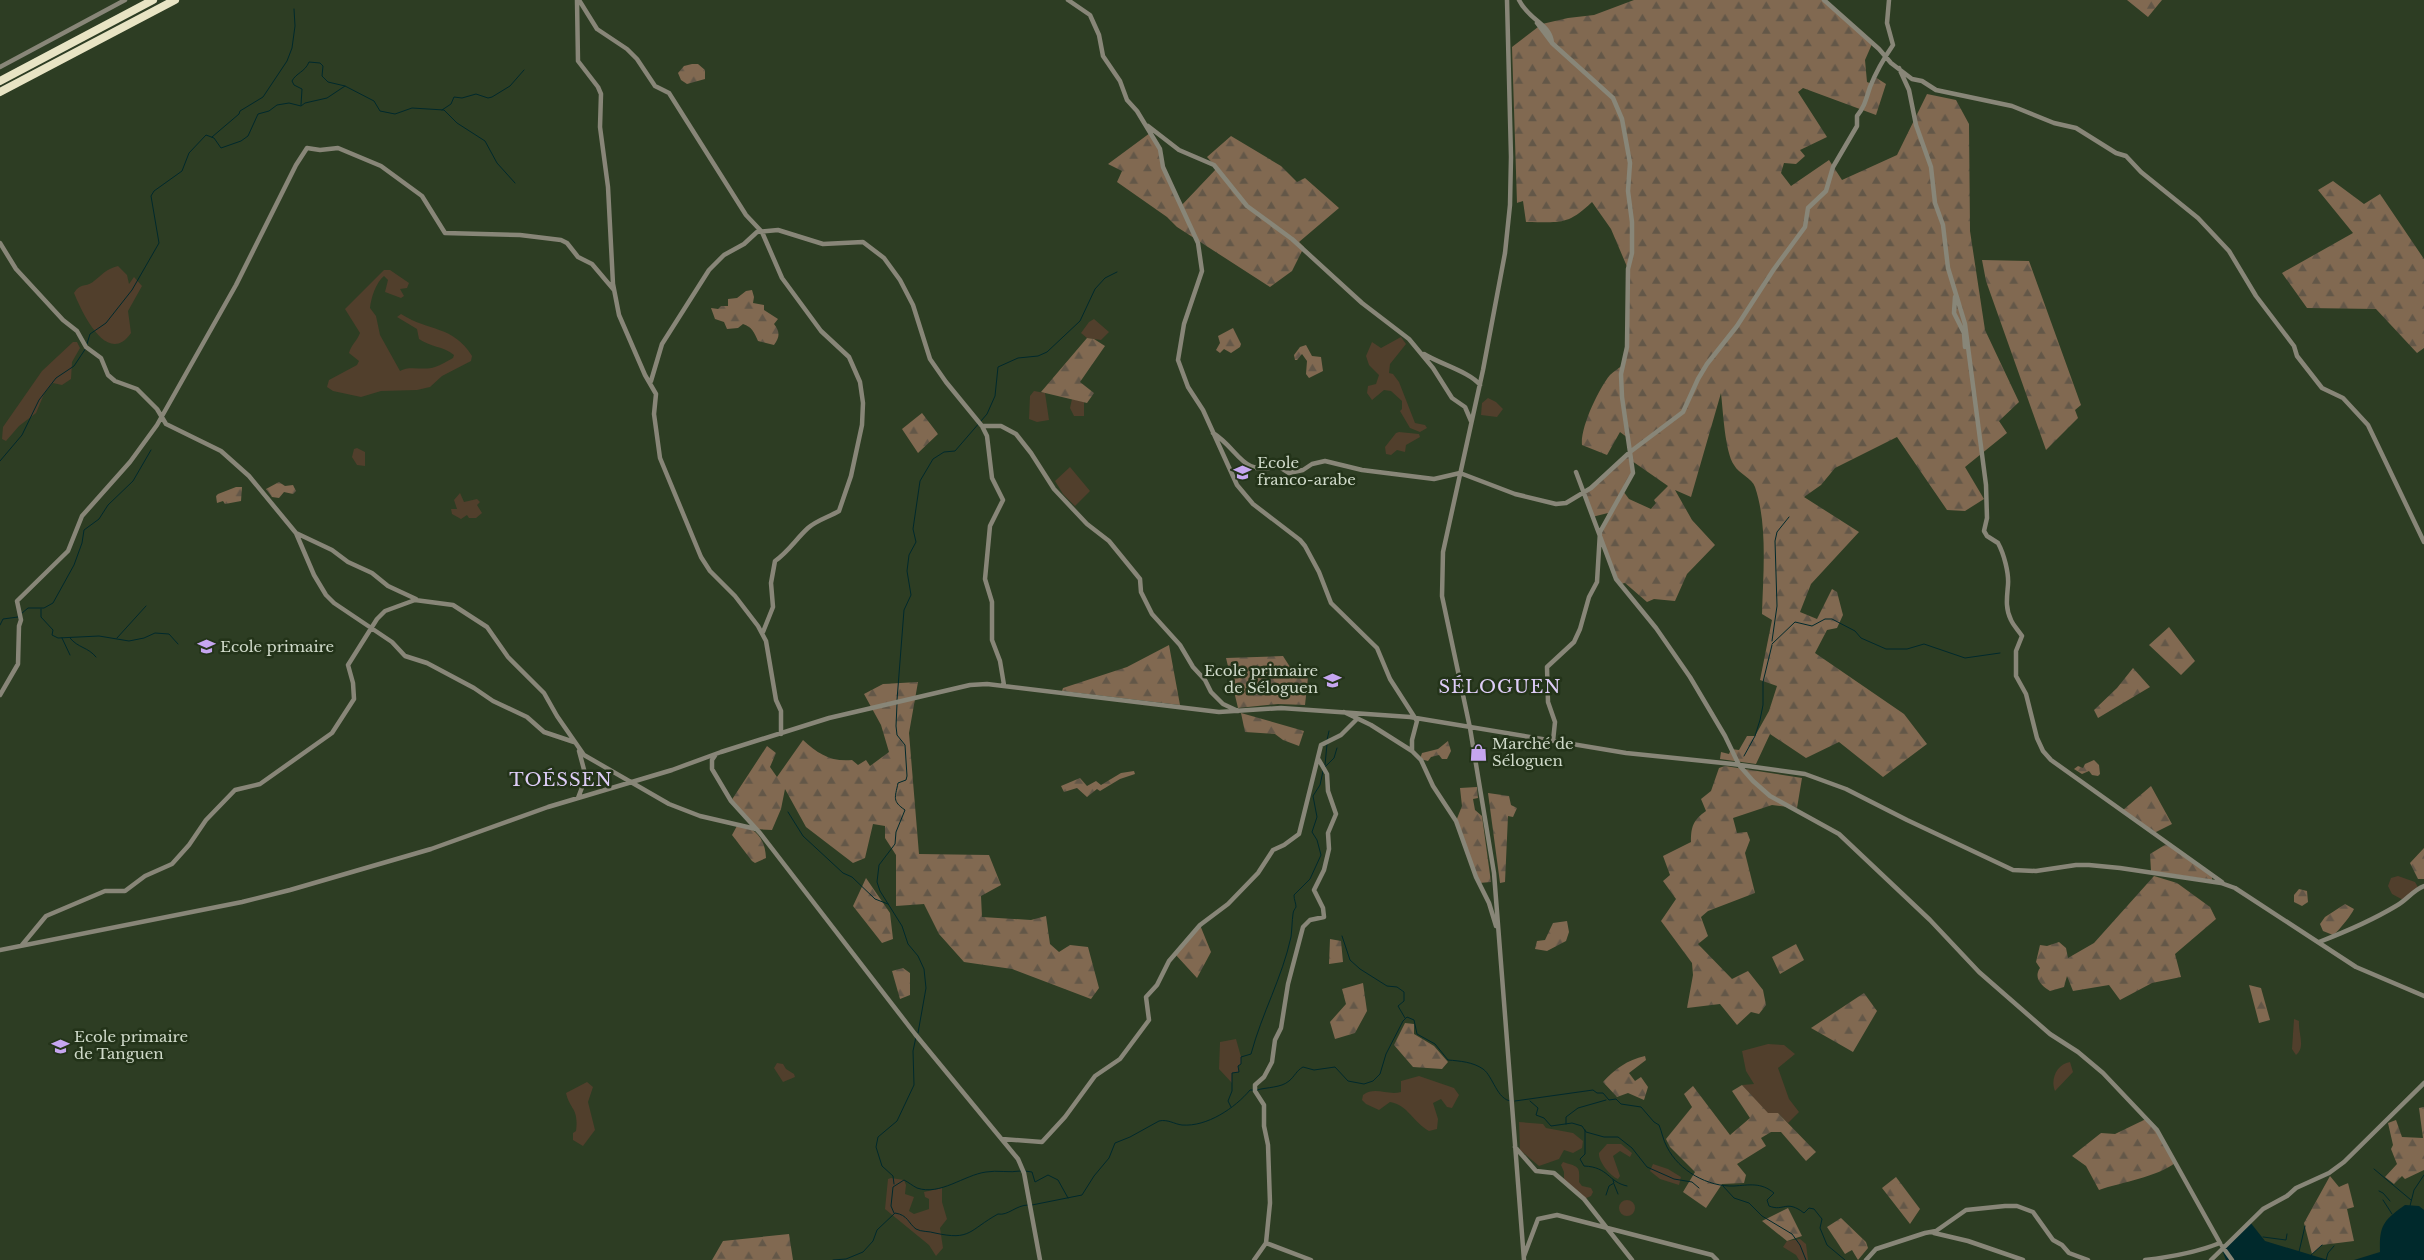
<svg xmlns="http://www.w3.org/2000/svg" width="2424" height="1260" font-family="'Libre Baskerville',serif">
  <defs>
    <pattern id="forest-firs" width="22" height="20" patternUnits="userSpaceOnUse" patternTransform="scale(1.25)"><rect width="22" height="20" fill="#816951"/><path d="M5 1l3.5 6h-7zM16 11l3.5 6h-7z" fill="#635748"/></pattern>
  </defs>
  <rect width="100%" height="100%" fill="#2d3d23"/>
  <path fill="#513f2c" d="M118,266l9,9 2,9 5,-7 8,9 -14,25 3,22c-24,35 -50,-23 -57,-40 7,-11 12,-5 20,-12 9,-7 12,-12 24,-15z
    M384,270h6l19,13 -2,5 -7,1 4,7 -3,2 -16,-6 3,-12 -4,-4c-8,6 -13,22 -14,32l6,8 4,19 20,36c9,-6 24,0 35,-4 6,-2 12,-6 18,-9l1,-3c-11,-9 -24,-8 -35,-16l-2,-10 -20,-12 4,-3c28,18 52,11 71,42l-1,5 -29,15 -12,11 -13,3 -36,1 -20,6 -28,-6 -6,-4 2,-7 28,-15 2,-4 -10,-8c2,-8 8,-12 11,-20l-15,-24z
    M1094,319l15,13 -8,8 -14,-2 -6,-5 8,-11z
    M1401,337l5,7 -16,20 -1,9 4,1 6,8 16,41 10,2 2,3 -7,4 -10,-4 -10,-17 2,-2v-8l-11,-10 -7,-1 -12,10 -5,-7 1,-7 8,-2 3,-9 -10,-10 -3,-9 6,-14 9,6z
    M73,342h4l3,6 -8,14 -1,17 -9,6 -9,-2 -9,11 -8,19 -17,13 -13,15 -4,-2 1,-12 39,-56z
    M1034,391l11,2 4,27 -12,2 -8,-3 1,-23z
    M1488,398l8,4 7,7 -6,8 -16,-2 1,-12z
    M1072,399l12,3v14h-10l-4,-8z
    M1399,432l20,2 1,3 -14,8 -1,7 -8,-2 -6,5 -5,-1 -1,-7 11,-14z
    M357,448l8,4v14l-8,-1 -5,-8 2,-8z
    M1070,467l20,24 -15,15 -12,-12 -8,-13z
    M460,493l4,9 13,-3 3,3 -3,3 5,8 -6,5h-7l-2,-3 -6,4 -9,-5 -1,-5h6l-3,-9z
    M2398,876l17,6 3,5 -13,14 -13,-7 -4,-8 3,-8z
    M2294,1019l5,2c-1,12 7,26 -3,34l-4,-6z
    M1236,1039l5,18v7l-3,2 1,6 -7,1v10l-13,-14 1,-27z
    M1768,1044l16,1 11,9 -17,14 11,31 10,13 -11,11 -10,-10 -10,1 -26,-29 12,-1 -8,-13 -4,-20z
    M2070,1062l3,10 -18,19c-5,-12 2,-27 15,-29z
    M777,1063l6,1 3,5 8,5 1,3 -12,5 -9,-14z
    M1419,1076l35,12 5,7 -7,13 -5,-1 -6,-8 -8,4 5,16 -1,10 -8,2c-16,-9 -21,-26 -39,-29l-11,8 -13,-6 -4,-4 1,-5c12,-9 25,1 38,-3v-11z
    M587,1082l6,5 -5,15 7,28 -12,16 -10,-6v-7l3,-2c3,-23 -6,-21 -10,-38z
    M1519,1122l24,2 3,4 27,5 10,8 -1,7 -9,5 -9,-3 -5,9 -20,7 -19,-16z
    M1607,1144h14l11,9 -2,4 -10,-6 -7,5 7,20 -2,3c-8,-3 -20,-18 -19,-26z
    M1563,1162c16,5 17,4 16,20l3,4 9,2 2,4 -2,4 -7,3 -20,-16v-11l-3,-7z
    M1653,1164l15,5 13,8 -2,8 -19,-6 -10,-8z
    M891,1178l13,2 2,5 -1,9 9,3 -5,14 5,3 15,-5v-10l-4,-2 -1,-5 18,-4v14l5,17 -7,9 3,20 -7,8 -7,-11 -44,-36 3,-30z
    M1619 1208a8 8 0 1 1 16 0a8 8 0 1 1-16 0Z
    M1800,1239l6,5 2,16h-9l-3,-5 -13,-8 4,-6z"/>
  <path fill="url(#forest-firs)" fill-rule="evenodd" d="M1634,0h190l48,44 -7,16 2,22 5,2 3,-7 11,7 -10,31 -73,-27 -5,4 29,45 -27,13 5,6 -9,8 -12,-1 -3,10 10,13 38,-26 13,20 55,-25 30,-61 29,6 13,24 1,107 15,99 34,72 -20,19 8,12 -42,34 19,32 -19,12 -18,-1 -50,-73 -62,31 -14,17 -17,12 55,35 -48,52 -11,28 17,7 15,-30 5,3 6,23 -6,13 -10,2 -12,23 89,61 23,30 -44,33 -44,-35 -33,16 -36,-24 -14,30 -36,-5 1,-7 8,2 2,-5 8,1 8,-14h8l14,-25 8,-25 -17,-6 12,-60 -10,-6c1,-39 6,-89 -7,-127 -3,-9 -16,-13 -21,-22 -9,-13 -11,-54 -13,-72l-30,104 -16,-7 17,30 23,25 -28,29 -12,27 -21,-2 -7,3 -22,-19 -5,1 -21,-48 9,-23 -16,4 -9,-25 47,-40 -2,-14 -8,-6 -13,23 -25,-10c-2,-17 17,-57 28,-70 4,-4 9,-7 13,-10l4,-18 1,-78 -17,-40 -19,-27c-25,24 -32,20 -66,20l-3,-21 -6,2 -5,-156 30,-23 26,-6 26,-3zM1632,461l36,25 -14,14 2,3 -5,6 -22,-10 -6,-8 10,-18z
    M2127,0h35l-14,17z
    M692,64h6l7,6v9l-18,5 -6,-4 -3,-7 6,-7z
    M1150,133l7,10 6,24 17,40 37,-39 -10,-11 24,-21 50,30 16,16 8,-4 34,30 -40,34 5,5 -12,24 -22,16 -93,-60 -10,-10 -50,-35 5,-11 -14,-7z
    M2333,181l31,23 16,-10 44,65v89l-7,5 -41,-44 -69,-1 -25,-35 71,-40 -35,-43z
    M1982,260l47,1 52,144 -6,5 3,8 -32,32 -60,-169z
    M752,290l2,7 -1,6 11,2v5l14,9 -4,5c6,8 6,12 0,21l-16,-4c-4,-9 -6,-14 -15,-17l-5,4 -11,1 -3,-7 -9,-3 -4,-11 7,1 3,-3h7v-7l9,-1 9,-7z
    M1233,328l8,16 -1,3 -9,6 -7,-4 -4,4 -4,-3 4,-7 -2,-7z
    M1087,338l7,1 11,7 -25,36 14,11 -7,10 -46,-11z
    M1306,345l6,11 9,1 2,14 -14,7 -3,-4 1,-13 -5,-7 -5,6h-2l-1,-5 6,-8z
    M922,413l16,21 -20,19 -16,-24z
    M279,482l6,4 8,-1 3,6 -3,3 -9,-2 -5,6 -7,-1 -6,-8z
    M236,487h6l-1,14 -16,3 -2,-3 -6,2 -1,-7 2,-2z
    M2169,627l26,34 -14,14 -32,-30z
    M1169,645l11,60 -118,-14 1,-3 64,-21z
    M1283,656l7,11 19,1 -4,37 -27,-1 -40,4 -12,-50z
    M2133,668l17,19 -52,31 -4,-8 23,-22z
    M918,682l-9,51 10,121 70,1 12,30 -20,11 1,21 49,3 15,-4 4,28 9,8 11,-7 18,2 11,41 -8,11 -79,-30 -48,-7 -25,-28 -15,-30 -28,2v-51l-11,-17v-12l-12,-2 -8,34 -12,5 -47,-36 -21,-38 -4,20 -9,21 -16,-1 -25,-28 36,-55 9,7 -6,14 7,10 26,-37c15,14 28,22 49,20l6,5 8,-5 4,6 19,-14 -8,-27 -17,-31 19,-10z
    M1241,713l63,18 -5,15 -16,-6 -8,-6 -30,-2z
    M1448,741l3,10 -4,8h-5l-3,-4 -8,2 -3,4 -8,-2 2,-6 16,-4z
    M2094,760l5,5 1,9 -2,2 -6,-1 -3,-4 -7,3 -8,-5 4,-3 5,2 2,-4z
    M1725,766l77,12 -5,30 -25,-3 -39,13 4,15 10,-1 3,8 -5,13 10,40 -47,18 -7,6 7,19 -10,8 34,35 16,-8 15,19 3,15 -7,9 -8,-2 -14,13 -17,-21 -33,4 6,-33 -1,-12 -31,-42 15,-22 -13,-18 7,-6 -7,-19 28,-14c0,-15 2,-22 15,-31l-5,-12 10,-8 8,-23z
    M1134,771l1,3 -15,5 -20,12 -3,-2 -10,8 -10,-9 -13,4 -3,-6 19,-8 7,8 9,-5 5,4 20,-12z
    M2151,786l21,38 -18,9 -31,-23z
    M1477,787l1,11 -5,1 2,11 7,6 9,66 -12,1 -23,-62 6,-15 -2,-18z
    M1488,793l21,3 2,9 6,3 -4,9 -5,-1 -3,66 -5,1z
    M738,824c19,5 27,15 28,34l-11,5 -3,-2 -20,-26z
    M2168,843l44,32v5l-61,-9 -1,-17z
    M2424,848v31h-6l-8,-16z
    M2154,876l23,7 33,24 6,12 -41,35 6,23 -29,6 -32,17 -11,-15 -36,6 -6,-15 -3,11 -14,4c-8,-5 -17,-13 -10,-23l-4,-6 4,-17 7,1 12,-4 7,6 2,10 26,-15z
    M866,878l24,35 3,26 -11,4 -29,-37z
    M2299,889l8,2 1,11 -6,4 -8,-4v-7z
    M2345,904l9,5c-2,5 -16,23 -21,26l-10,-4 -3,-7 5,-7z
    M1567,921l2,11 -3,9 -19,10 -12,-2 2,-8 8,-1 8,-17z
    M1200,925l11,27 -14,26 -22,-24z
    M1330,939l11,2 2,21 -14,2z
    M1796,944l8,16 -24,14 -8,-17z
    M903,968l7,5v22l-10,4 -8,-28z
    M1363,983l4,28 -12,22 -20,6 -5,-17 16,-18 -4,-15z
    M2249,985l12,3 9,32 -11,3z
    M1864,993l13,18 -24,41 -42,-24z
    M1405,1023l9,1v10l20,12 14,16 -6,7 -29,-2 -19,-22z
    M1645,1056l1,4 -17,13 6,8 6,-4 7,10 -4,13 -16,-7 -11,4 -14,-15c12,-13 24,-22 42,-26z
    M1742,1085l26,28h10l38,39 -10,9 -25,-29h-10l-10,6 5,8 -29,18 9,11 -2,8 -22,1 -16,24 -23,-16 12,-20 -25,-25 -4,-8 26,-32 -8,-13 9,-8 37,49 20,-17 -18,-27z
    M2424,1107v63l-19,9 -3,-3 -8,8 -9,-7 12,-13 -6,-15 2,-4 -5,-22 8,-3 6,17 21,1 -4,-30z
    M2146,1119l11,11 18,33c-18,14 -53,19 -76,27l-13,-24 -14,-10 29,-23 14,1z
    M2330,1176l9,11 9,-4 6,24 -7,2 7,32 -32,4 -10,9 -8,-31z
    M1896,1177l24,32 -10,15 -28,-36z
    M1788,1208l14,28 -15,5 -25,-20z
    M1841,1218l25,24 2,6 -10,12 -6,-10 -7,4 -18,-27z
    M789,1234l4,26h-81l11,-19z"/>
  <path fill="#00292c" d="M2405,1205l14,1 5,4v50h-70l26,-8c-1,-27 4,-32 25,-47z
    M2250,1222l15,19 63,19h-102l-4,-10z"/>
  <g fill="none" stroke-linecap="round" stroke-linejoin="round">
    <path stroke="#00292c" stroke-width="1" d="M301,105l1,-16 -8,-4 -2,-4c4,-8 13,-9 17,-19l11,1 3,3 -1,10 6,6 17,4
      M442,110l9,-6 3,-7 8,1 14,-4 12,4 4,-1 18,-11 14,-16
      M212,137l27,-23 1,-3 23,-14 24,-36 5,-13 3,-22 -1,-17
      M87,344l3,-10 16,-11 26,-33 27,-47 -8,-47 3,-5 28,-20 7,-18 17,-18 8,3 7,10 20,-7 7,-5 10,-22 11,-3 8,-6 12,-2 12,3 4,-3 22,-5 18,-12 29,15 6,10 15,3 17,-6 32,2 13,13 28,18 12,22 18,20
      M0,461l22,-26 17,-35 17,-22 18,-12 12,-18
      M41,609v8l12,13 -1,5 6,3 41,-2 30,5 15,-3 11,-5 14,1 9,10
      M21,614l7,-6h16l9,-5 21,-38 8,-22 2,-13 15,-11 9,-14 25,-24 18,-31
      M0,625l3,-6 15,-2
      M62,638l8,17
      M70,638c8,10 18,9 26,19
      M117,638l29,-32
      M1772,641l5,-35 -2,-65 2,-9 12,-15
      M1772,644l23,-22 17,4 13,-7h7l23,12 6,7 25,11h21l17,-5 41,14 35,-5
      M897,700l7,-90 7,-15 -4,-24 2,-16 7,-13 -3,-13 7,-48 13,-22 11,-7 11,-1 32,-37 8,-18 3,-29 20,-9 20,-2 9,-4 33,-31 15,-32 10,-11 12,-6
      M897,704l-1,22 1,9 8,10 2,31 -1,4 -8,3c-3,15 -6,18 7,27l-9,22 -1,12 -16,21 -2,17 3,9 22,35 6,18 10,12 6,13 2,19 -8,45
      M1327,740l2,-9
      M1744,756l11,-20 5,-16 3,-15v-23l9,-37
      M1325,765l2,-21
      M1324,768l10,-10 3,-10
      M788,812l15,24 40,37 9,4 23,22 13,5
      M1342,936l8,24 10,9 27,17 10,1 7,5v9l-6,5 7,12
      M1257,1090c10,-3 24,-2 32,-9 6,-5 7,-10 14,-14l11,3 21,-3 13,14 16,3 9,-3 7,-7 6,-20 17,-33 4,-4 7,3 3,14 18,10 13,16c12,1 25,2 35,9 10,7 14,31 28,32
      M1515,1101l78,-11 4,3h6l6,7 7,-1 5,5 20,3 13,15 5,3c3,7 4,15 8,22 12,24 41,40 67,39 15,-1 27,-4 40,7l-7,7 2,6c15,6 17,-7 35,7l5,-5 5,1 8,10 -2,9 7,17 18,15
      M1530,1101l8,7 -2,7 8,3 7,8 21,-3 10,3 4,6 18,5h14l14,11 15,19 27,12 18,3 7,6
      M1231,1107l-3,-6 4,-10v-18l7,-1 -1,-6 3,-2v-7l10,-3c11,-41 31,-76 40,-117 1,-8 1,-16 2,-23 0,-3 2,-5 3,-7 0,-4 -2,-7 -2,-12l16,-16 11,-24 -4,-15 -5,-8 5,-15 -4,-21 7,-11 3,-14
      M1566,1124v-7l12,-9 28,-8
      M1585,1130v24l-5,5 4,7c25,1 24,16 43,20
      M2374,1169l37,31
      M1025,1171l7,1 3,10 13,-7 10,5 10,18
      M894,1184l-1,-8 -11,-10 -6,-19 2,-10 19,-16 17,-36 -1,-34 3,-14
      M1614,1184l4,10
      M1723,1186l11,12 15,5 13,13 30,18 8,11 6,15
      M2379,1191l4,2 7,8
      M1606,1195l3,-9 5,-3 -1,-3
      M2383,1200l9,14
      M1032,1205l50,-10 12,-19 15,-18 6,-15 15,-6 29,-16c9,-2 15,3 23,4 25,2 53,-17 68,-35h3
      M2410,1206l4,-16 10,-15
      M894,1213l-3,-7 2,-19 11,-7c4,2 9,6 13,8 23,8 47,-13 69,-16 11,-2 23,1 35,-1
      M2263,1237l23,3 1,-6
      M2299,1252l6,-26
      M2310,1256l12,-11
      M833,1260l13,-1 17,-7 10,-11 4,-11 18,-17c13,2 13,10 21,16 5,3 13,2 19,4 36,8 34,-3 63,-19 10,2 18,-9 30,-9
      M2326,1260l2,-7 6,-7"/>
    <path stroke="#888678" stroke-width="4.5" d="M577,0l1,61 20,26 3,7 -1,33 8,60 5,97 6,31 26,60 11,19 -2,20 6,44 41,99 9,14 25,25 23,30 8,15 10,59 5,11v23
      M579,0l18,29 30,20 10,10 18,27 14,7 77,122 16,17 20,46 39,53 28,26 11,25 3,21 -1,22 -11,51 -12,35c-10,6 -22,9 -31,17 -12,11 -20,24 -33,33l-4,22 2,24 -10,25
      M1068,0l22,15 9,20 4,21 17,25 7,19 10,11 23,38 3,18 35,76 4,28 -18,53 -6,36 10,27 15,23 34,75 16,19 47,36 5,6 14,26 12,31 46,45 13,31 27,42 -5,19v11
      M1507,0l4,157 -1,48 -5,48 -22,117 -40,182 -1,44 28,132 24,145 30,387
      M1519,0c10,21 31,23 33,43l61,55 9,21 8,44 -2,28 4,31v31l-4,16 -1,78 -6,27 1,23 11,76 -33,59 -3,50 -8,15 -9,32 -6,13 -27,25 1,35 7,20 -2,19
      M1824,0l55,49 12,14 21,16 10,2 14,9 76,16 42,17 22,5 40,25 10,3 15,16 57,46 31,33 27,45 38,50 3,10 25,32 21,10 25,27 56,117
      M1537,23l15,20
      M0,67l125,-67
      M1899,68l10,22 7,35 15,42 4,36 8,22 5,43 17,56 21,161 1,33 -3,13 3,5 11,7c6,11 11,30 10,42 -1,12 -3,23 3,35 2,5 8,11 11,16l-6,15v25l10,18 11,44 6,13 8,9 171,122
      M1148,126l31,24 35,15 33,41 45,33 70,64 47,36 24,29 19,30 13,9 6,14
      M0,243l16,26 47,51 14,11 9,16 15,11 7,17 7,6 22,8 20,20 9,15 55,27 28,25 47,57 18,42 12,20 8,8 58,39 13,14 22,7 47,25 19,13 34,16 17,15 30,10
      M1955,297l-1,16 10,20 1,14
      M1424,354c16,10 46,18 56,31
      M651,381l11,-37 47,-74 15,-15 20,-11 13,-12 21,-2 45,14 40,-2 21,16 16,22 13,25 17,54 16,23 36,44 5,10 5,42 11,22 -13,26 -5,53 7,23v38l8,21 4,24
      M982,426h19l15,8 15,19 23,36 33,35 22,17 31,38 1,13 11,22 28,31 13,22 12,13 6,12 12,12 15,7
      M1213,433c27,17 28,44 65,33l11,7 14,-3 9,-6 13,-3 37,9 72,9 26,-6 55,21 41,10 10,-1 25,-15 39,-36 53,-40 15,-33 9,-15 30,-38 37,-57 31,-42 3,-19 18,-17 7,-24 24,-41v-10c8,-10 9,-17 13,-29 6,-15 14,-29 23,-42l-6,-22 2,-23
      M1576,472l40,107 40,49 34,49 35,59 14,29 14,16 17,15 69,38 91,86 49,52 71,62 28,18 25,21 54,57 63,113c-25,10 -49,14 -75,17
      M296,533l36,17 16,12 24,11 16,13 28,13
      M0,695l18,-31 1,-38 2,-6 -4,-19 51,-50 14,-35 48,-54 27,-37 79,-140 60,-120 11,-17 13,2 18,-2 43,18 41,30 23,37 75,2 41,5 6,3 11,14 14,7 22,26
      M1344,712l27,13 41,26 9,9 12,26 23,35 20,56 13,26 7,23
      M716,754l-4,6v9l19,32 29,32 155,201 103,125 6,14 16,87
      M578,798l8,-21 -7,-26
      M2319,942c26,-10 52,-21 77,-36 11,-6 17,-16 28,-20
      M22,945l24,-29 59,-25h20l20,-15 27,-12 17,-19 17,-25 29,-30 25,-6 72,-51 22,-34 -1,-16 -5,-18 29,-46 8,-8 30,-11 38,5 34,22 21,30 36,36 13,23 27,39 85,49 31,12 56,13
      M0,950l242,-48 48,-12 141,-41 117,-42 124,-37 49,-18 108,-34 141,-33 17,-1 232,28 62,-4 129,9 216,36 107,11 72,10 41,15 61,31 106,50 23,1 40,-6h13l31,3 101,15 14,5 121,79 68,29
      M1002,1139l40,3 23,-25 30,-41 25,-17 29,-39 -3,-23 11,-12 12,-24 31,-36 28,-21 30,-31 15,-23 11,-5 15,-11 22,-89 20,-10 16,-16
      M1515,1147l21,24 18,2 30,26 48,61
      M1934,1233l34,8 55,19
      M1266,1243l45,17
      M2222,1246l10,14
      M1524,1256l14,-37 19,-4 155,40 5,5
      M1254,1260l12,-17 4,-40 -2,-58 -4,-19v-21l-9,-14v-6l9,-8 8,-15 3,-22 6,-12 7,-44 15,-57 7,-7 14,-3 -1,-9 -9,-18 10,-20 5,-21 -1,-16 8,-19 -8,-23 -1,-17 -8,-14
      M1866,1260l10,-11 49,-16 11,-2 30,-21 39,-4h12l16,6 20,28 9,5 7,8 19,7
      M2211,1260l52,-51 24,-13 9,-8 33,-15 15,-11 80,-79"/>
    <path stroke="#e8e4c4" stroke-width="8" d="M0,81l153,-81
      M0,92l175,-92"/>
  </g>
  <defs>
    <symbol id="school-bare" viewBox="-9 -9 18 18"><path d="M0-5L7-2L0 1L-7-2ZM-4 1L0 2.5L4 1V4Q0 6-4 4Z" fill="#c6a6f0" stroke="#233319" stroke-width="2.5" paint-order="stroke"/></symbol>
    <symbol id="shop-bare" viewBox="-9 -9 18 18"><path d="M-5-2.5h2.3a2.7 3.5 0 0 1 5.4 0H5L5.5 6h-11ZM-1.5-2.5h3a1.5 2.3 0 0 0-3 0Z" fill="#c6a6f0" stroke="#233319" stroke-width="2.5" paint-order="stroke"/></symbol>
  </defs>
  <g fill-rule="evenodd">
    <use href="#school-bare" x="1230" y="460" width="25" height="25"/>
    <use href="#school-bare" x="194" y="634" width="25" height="25"/>
    <use href="#school-bare" x="1320" y="668" width="25" height="25"/>
    <use href="#shop-bare" x="1466" y="740" width="25" height="25"/>
    <use href="#school-bare" x="48" y="1034" width="25" height="25"/>
  </g>
  <g text-anchor="middle" stroke-width="5" stroke-linejoin="round" paint-order="stroke">
    <g font-size="15" fill="#d0daca" stroke="#233319" text-anchor="start">
      <text x="1257" y="468">Ecole<tspan x="1257" dy="17">franco-arabe</tspan></text>
      <text x="220" y="652">Ecole primaire</text>
      <text x="1318" y="676" text-anchor="end">Ecole primaire<tspan x="1318" dy="17">de Séloguen</tspan></text>
      <text x="1492" y="749">Marché de<tspan x="1492" dy="17">Séloguen</tspan></text>
      <text x="74" y="1042">Ecole primaire<tspan x="74" dy="17">de Tanguen</tspan></text>
    </g>
    <g font-size="18" letter-spacing="1" fill="#decdf7" stroke="#233319">
      <text x="1500" y="693">SÉLOGUEN</text>
      <text x="561" y="786">TOÉSSEN</text>
    </g>
  </g>
</svg>
